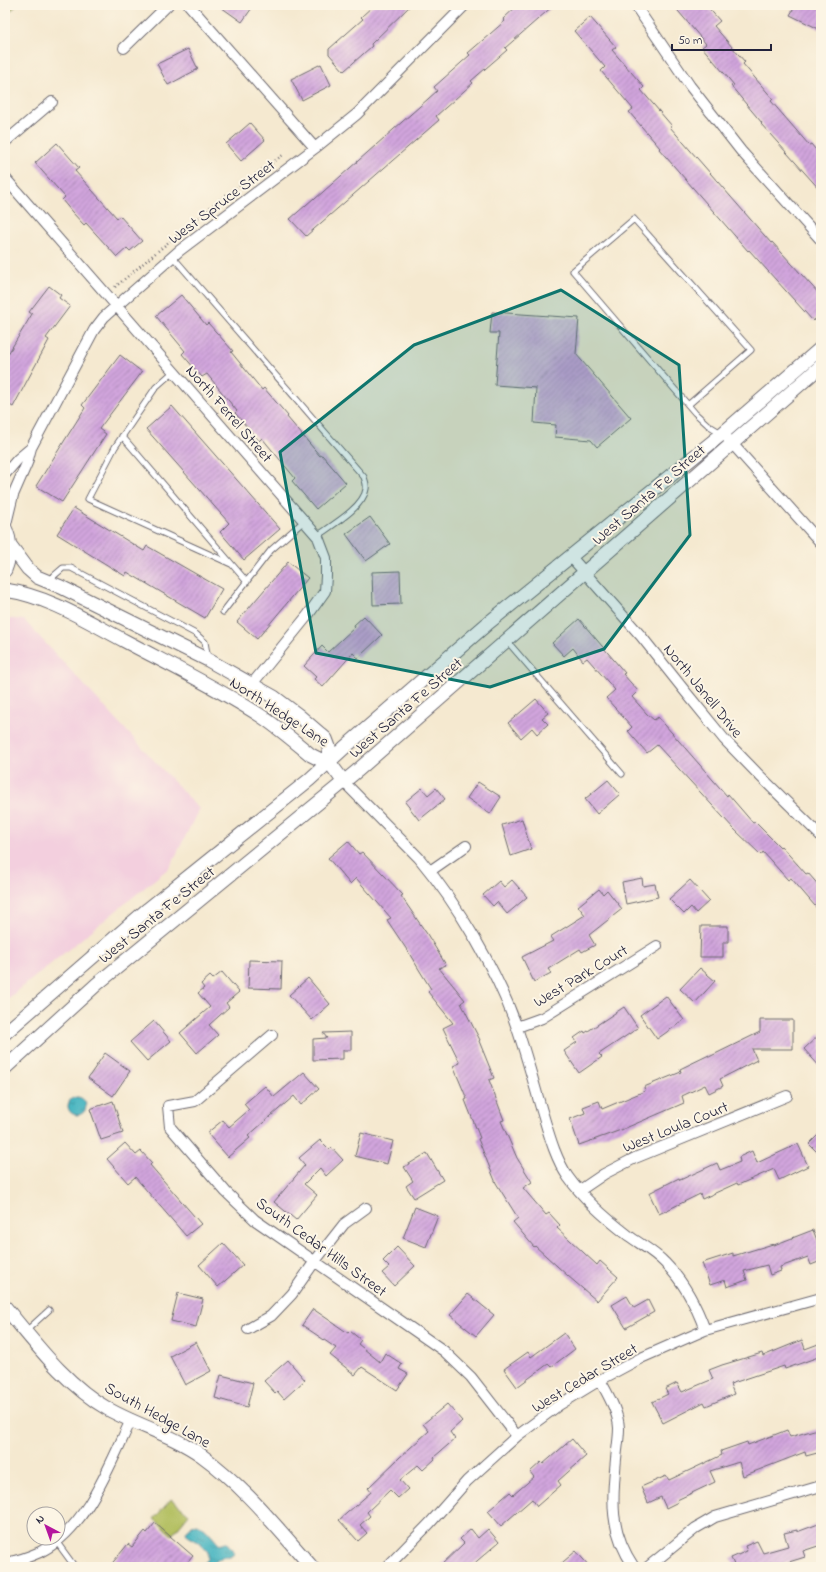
<svg xmlns="http://www.w3.org/2000/svg" width="826" height="1572" font-family="'Indie Flower',sans-serif">
  <defs>
    <pattern id="water-ripples" width="26" height="14" patternUnits="userSpaceOnUse"><rect width="26" height="14" fill="#47b5c1"/><path d="M2 4q2-2 4 0t4 0M15 11q2-2 4 0t4 0" fill="none" stroke="#3b939e"/></pattern>
    <pattern id="building-hatch" width="6" height="6" patternUnits="userSpaceOnUse"><rect width="6" height="6" fill="#d1a5dd"/><path d="M-1 1l2-2M0 6l6-6M5 7l2-2" fill="none" stroke="#a986b4"/></pattern>
  </defs>
  <rect width="100%" height="100%" fill="#fcf5e5"/>
  <filter id="ink" filterUnits="userSpaceOnUse"><feTurbulence type="fractalNoise" baseFrequency=".025" numOctaves="2"/><feDisplacementMap in="SourceGraphic" scale="8" xChannelSelector="R" yChannelSelector="G"/><feConvolveMatrix kernelMatrix="1 2 1 2 8 2 1 2 1" color-interpolation-filters="sRGB"/></filter>
  <filter id="wash" filterUnits="userSpaceOnUse"><feTurbulence type="fractalNoise" baseFrequency=".012" numOctaves="4" result="noise"/><feDisplacementMap in="SourceGraphic" scale="16" xChannelSelector="R" yChannelSelector="G"/><feGaussianBlur stdDeviation="0.9" result="paint"/><feColorMatrix in="noise" values="0 0 0 0 0 0 0 0 0 0 0 0 0 0 0 0 0 1.4 0 .05"/><feComposite in="paint" operator="in"/></filter>
  <g filter="url(#wash)">
    <rect width="100%" height="100%" fill="#f5e9d0"/>
    <path fill="#f3cfde" d="M5,618l19,2 175,189 -29,58 -165,134z"/>
    <path fill="#b4c062" stroke="#6b714e" d="M5,5h12l-12,11z
      M171,1499l18,15 -17,21 -18,-16z"/>
    <path fill="url(#water-ripples)" stroke="#346c7e" d="M68 1106a9 9 0 1 1 18 0a9 9 0 1 1-18 0Z
      M196,1524c9,1 17,15 24,21l6,-3 9,11 -5,4h-8l-14,10h-7l7,-8v-7l-8,-9 -12,-7 -2,-4 7,-7z"/>
    <g id="blocks">
      <path fill="url(#building-hatch)" d="M218,5h36l-12,17z
        M374,5h37l-40,39 1,2 -28,25 -15,-17v-5l34,-30 -2,-2z
        M518,5h36l-49,43 2,2 -36,31 2,2 -37,33 3,4 -133,116 -16,-17 24,-21 1,1 122,-108 -3,-4 36,-32 -2,-2 37,-32 -2,-2z
        M673,5h33l14,16 -6,5 31,36 -2,2 30,35 -2,2 38,44 2,-1 10,12v35l-60,-67 1,-1 -31,-37 3,-1 -32,-38 4,-3z
        M796,5h25v25l-31,-15z
        M590,17l26,30 -4,3 32,37 -3,3 31,36 -2,1 101,116 1,-1 49,54v18l-8,7 -64,-71 -1,1 -89,-102 1,-1 -31,-36 4,-3 -32,-38 4,-4 -31,-36z
        M188,49l10,20 -30,16 -11,-21z
        M321,64l10,21 -29,15 -11,-21z
        M250,123l15,17 -24,21 -15,-17z
        M57,143l22,25 -4,3 42,47 3,-2 22,25 -12,10 -3,-3 -10,9 -31,-34 -2,2 -12,-13 -10,-12 3,-3 -30,-34z
        M49,286l12,9 -2,3 11,8 -24,32 3,2 -36,67 -8,-5v-43l27,-45 -3,-2z
        M181,295l25,30 2,-2 25,28 -2,1 31,38 2,-2 24,28 -1,1 33,39 2,-1 24,28 -30,26 -24,-28 3,-3 -33,-40 -3,3 -24,-28 2,-2 -30,-37 -5,3 -20,-23 3,-3 -29,-35z
        M492,312l87,6 -3,36 55,64 -34,29 -6,-7 -36,-3 1,-12 -22,-2 2,-35 -41,-3 4,-52h-9z
        M120,355l22,17 -43,57 7,5 -44,68 -26,-16 49,-78 -3,-3z
        M172,406l108,123 -36,31 -24,-28 9,-9 -83,-94z
        M74,508l70,43 3,-5 75,43 -17,29 -78,-46 -2,4 -68,-42z
        M370,517l20,27 -24,17 -20,-27z
        M288,562l20,16 -51,61 -20,-17z
        M400,571l1,33 -28,1 -1,-33z
        M364,616l18,19 -24,23 -5,-5 -30,34 -9,-8 2,-2 -12,-11 18,-20 6,6 27,-25 -1,-2z
        M579,619l46,54 -2,1 15,17 -6,6 15,17 7,6 4,-3 69,79 1,-2 25,29 2,-1 25,25 1,-1 25,28 2,-1 13,15v25l-30,-35 -3,2 -25,-28 -2,3 -27,-26 -77,-84 -10,8 -19,-22 4,-4 -26,-29 9,-8 -28,-32 -4,3 -10,-13 -9,8 -12,-13z
        M536,699l12,14 -6,5 6,6 -11,10 -5,-6 -11,10 -13,-15z
        M608,780l12,14 -23,20 -12,-15z
        M478,782l23,15 -11,17 -23,-16z
        M422,788l6,7 8,-7 9,11 -26,21 -14,-18z
        M522,819l9,30 -20,7 -9,-31z
        M348,841l11,13 3,-2 41,43 -2,1 26,38 19,31 -7,3 26,32 -4,3 19,37 -1,1 15,37 -5,2 15,40 -3,1 16,37 15,24 -9,6 23,27 3,-2 11,12 -3,3 40,37 3,-4 18,16 -21,24 -29,-25 -33,-30 -1,1 -21,-25 5,-4 -22,-35 -18,-44 2,-1 -15,-38 2,-1 -14,-33 7,-3 -17,-35 10,-5 -25,-31 3,-3 -24,-39 -20,-30 4,-2 -35,-40 -6,6 -22,-26z
        M642,878l1,8 12,-2 3,13 -32,7 -4,-22z
        M512,880l15,17 -20,17 -10,-12 -4,4 -10,-11 16,-14 5,6z
        M690,880l19,21 -13,12 -5,-6 -7,7 -15,-15z
        M599,889l4,5 4,-4 15,19 -33,26 6,10 -13,7 -2,-3 -32,20 3,4 -17,9 -12,-25 31,-16 -3,-4 35,-22 -7,-9z
        M701,926h27v16h-5v15h-23z
        M249,960l33,1 -1,28 -33,-1z
        M700,968l15,13 -20,22 -15,-14z
        M222,972l17,20 -13,11 3,4 -20,18 9,10 -21,18 -17,-20 30,-26 -12,-14 6,-5 -3,-4 9,-8 3,3z
        M308,978l22,26 -18,16 -23,-25z
        M666,996l18,24 -27,19 -17,-24z
        M624,1007l14,21 -39,26 3,3 -23,16 -15,-22 13,-9 -3,-4 10,-7 1,2z
        M760,1020h33v29h-41l5,11 -37,19 3,7 -14,7 -4,-8 -23,11 2,7 -63,27 -42,15 -9,-26 15,-6 -2,-6 16,-6 3,8 43,-18 -1,-4 37,-15 -1,-3 29,-14v2l51,-25z
        M154,1021l17,20 -24,20 -17,-19z
        M351,1032v18h-8v9l-30,1v-21l14,-1 -4,-5z
        M821,1033v35l-17,-19z
        M105,1053l25,18 -17,25 -25,-18z
        M304,1072l15,17 -18,16 -7,-9 -46,40 2,2 -22,19 -21,-24 16,-13 6,7 20,-17 -5,-6 21,-18 9,11z
        M113,1101l10,32 -22,7 -11,-31z
        M821,1132v24l-12,-12z
        M361,1133l32,8 -6,23 -32,-8z
        M320,1140l10,10 2,-2 11,12 -17,16 -6,-8 -16,16 13,11 -21,25 -22,-18 31,-37 -6,-7z
        M125,1143l11,12 5,-4 11,12 -2,2 51,59 -15,12 -51,-59 -7,6 -21,-24z
        M798,1144l10,22 -29,14 -5,-11 -36,16 -1,-2 -35,16 -2,-5 -41,20 -10,-21 30,-15 1,2 37,-17 3,7 20,-8 -1,-5 13,-6 5,12z
        M427,1153l16,27 -29,18 -8,-12 7,-5 -9,-14z
        M415,1207l23,9 -12,31 -23,-9z
        M813,1230l8,20v11l-10,4 -3,-8 -28,10 1,4 -11,4 -3,-10 -23,6 3,9 -20,7 -2,-7 -15,5 -8,-22 31,-10v3l40,-12 1,1z
        M223,1243l20,22 -25,22 -19,-22z
        M397,1247l18,19 -21,20 -12,-13 7,-6 -6,-6z
        M178,1293l25,6 -7,28 -25,-6z
        M468,1294l26,21 -18,21 -26,-21z
        M627,1296l7,12 14,-8 6,12 -28,16 -14,-23z
        M313,1309l35,24 2,-2 11,9 -3,4 22,18 5,-9 17,11 -3,5 9,5 -11,16 -35,-23 -7,8 -25,-20 6,-7 -34,-23z
        M564,1333l11,16 -24,18 -3,-3 -31,23 -13,-18 24,-17 3,5z
        M802,1340l3,9 16,-6v13l-36,13 -1,-3 -54,18 4,10 -28,12 -2,-4 -41,21 -11,-21 16,-8 -3,-5 12,-6 5,9 31,-13 -4,-9 13,-5 40,-12 1,3z
        M196,1342l15,29 -26,14 -15,-29z
        M288,1360l17,20 -21,19 -7,-8 -2,2 -11,-12z
        M221,1375l32,8 -6,24 -32,-9z
        M447,1404l15,17 -12,11 5,7 -21,18 1,2 -12,11 -5,-5 -18,15 8,9 -10,9 -8,-8 -23,22 3,4 -10,9 7,8 -9,8 -19,-21 32,-28 -3,-4 32,-31 29,-26 -6,-7z
        M821,1428v24l-15,4 -1,-4 -62,24 -4,-14 -29,9 5,11 -38,18 1,2 -12,6 -5,-11 -13,6 -7,-16 25,-11 3,4 53,-25 -1,-4 26,-9 1,3 39,-15 3,7z
        M572,1439l14,17 -28,25 3,4 -24,21 -5,-7 -31,27 -13,-15 22,-19 3,3 21,-18 -4,-5 11,-10 2,2z
        M155,1523l38,33 -9,11h-75l19,-23 4,3 13,-16 2,2z
        M821,1523v22l-18,6 2,6 -32,10h-38l-4,-9 16,-7 -2,-5 12,-5 6,12 25,-7 -4,-13 13,-3v2z
        M471,1529l7,9 10,-9 11,13 -29,25h-31l25,-24 -4,-4z
        M576,1551l14,16h-33z"/>
    </g>
  </g>
  <g filter="url(#ink)">
    <use href="#blocks" fill-opacity="0" stroke="#6c686f" stroke-width="1"/>
    <g fill="none" stroke-linecap="round" stroke-linejoin="round">
      <defs>
        <path id="service" d="M173,257l191,220c1,4 3,7 2,12 -2,18 -35,37 -49,47
          M174,371l-18,16 -41,60 -27,52 143,65
          M688,405l63,-55 -117,-131 -61,52 122,142 13,12 13,8
          M122,436l125,146
          M48,581l15,-13h8l125,66 9,8 3,17
          M223,612l48,-62 33,-29
          M507,641l115,133
          M26,1331l23,-21
          M56,1541l19,26"/>
        <path id="minor" d="M189,5l126,143
          M635,5l55,81 51,65 80,89
          M124,48l44,-43
          M5,142l47,-40
          M5,178l313,359 8,21v18l-1,15 -17,24 -56,69
          M728,439l93,104
          M5,474l13,-15 13,-11
          M5,528l8,-33 14,-32 4,-15 63,-118 10,-13 75,-66 136,-103 42,-34 108,-109
          M571,557l70,79 43,54 40,49 33,34 64,63
          M344,782l75,76c39,47 78,112 98,170 10,29 18,60 27,90 6,20 12,41 24,59 15,21 40,43 61,59 11,8 26,16 36,27 19,19 31,42 40,67
          M430,871l36,-25
          M517,1027l25,-9 115,-72
          M272,1035l-77,66 -27,5 2,21 56,65 29,28 189,131 27,26 46,59
          M579,1191l25,-17 31,-16 152,-62
          M248,1329l23,-13 21,-22 23,-33 29,-37 22,-16
          M600,1380c8,15 18,31 19,48 0,10 -2,21 -3,31 -4,42 -7,71 18,108
          M5,1563c12,-2 24,-6 35,-11 47,-23 70,-88 91,-132
          M387,1567l43,-44 37,-42 50,-45 42,-31 41,-25 41,-22 64,-28 116,-32
          M648,1567l48,-39 19,-11 106,-31"/>
        <path id="tertiary" d="M5,528c7,14 6,27 0,42
          M10,545l18,24 9,8 24,10 147,73 66,37 24,18 28,24 3,8v15
          M5,590c43,6 82,31 120,51 45,24 93,47 136,75 18,12 34,26 50,39l8,4 10,3
          M329,762l15,20
          M5,1033l143,-124 161,-129 35,-32 143,-124 235,-190 99,-86
          M5,1068l92,-84 260,-213 464,-405
          M5,1307c30,36 62,79 103,102 30,17 65,26 93,46 43,31 76,73 111,112"/>
      </defs>
      <use href="#service" stroke="#6c686f" stroke-width="7"/>
      <use href="#minor" stroke="#6c686f" stroke-width="12"/>
      <use href="#tertiary" stroke="#6c686f" stroke-width="15"/>
      <path stroke="#6c686f" stroke-width="2.5" stroke-dasharray="1 3" stroke-linecap="butt" d="M115,287l104,-87 64,-45"/>
      <use href="#service" stroke="#fff" stroke-width="5"/>
      <use href="#minor" stroke="#fff" stroke-width="10"/>
      <use href="#tertiary" stroke="#fff" stroke-width="13"/>
    </g>
  </g>
  <path fill="#0f766e" fill-opacity="0.2" stroke="#0f766e" stroke-width="3" stroke-linejoin="round" d="M561,290l118,75 11,170 -86,114 -114,38 -174,-34 -36,-201 134,-107z"/>
  <g text-anchor="middle" stroke-width="4" stroke-linejoin="round" paint-order="stroke">
    <g font-size="16" fill="#22223b" stroke="#fcf5e5">
      <text transform="translate(221 201) rotate(-37)" y="6">West Spruce Street</text>
      <text transform="translate(230 413) rotate(49)" y="6">North Ferrel Street</text>
      <text transform="translate(648 494) rotate(-41)" y="6">West Santa Fe Street</text>
      <text transform="translate(704 690) rotate(51)" y="6">North Janell Drive</text>
      <text transform="translate(405 707) rotate(-41)" y="6">West Santa Fe Street</text>
      <text transform="translate(280 711) rotate(33)" y="6">North Hedge Lane</text>
      <text transform="translate(156 914) rotate(-39)" y="6">West Santa Fe Street</text>
      <text transform="translate(580 975) rotate(-31)" y="6">West Park Court</text>
      <text transform="translate(675 1126) rotate(-22)" y="6">West Loula Court</text>
      <text transform="translate(322 1246) rotate(36)" y="6">South Cedar Hills Street</text>
      <text transform="translate(584 1377) rotate(-31)" y="6">West Cedar Street</text>
      <text transform="translate(158 1414) rotate(29)" y="6">South Hedge Lane</text>
    </g>
  </g>
  <rect width="826" height="1572" fill="none" stroke="#fcf5e5" stroke-width="20"/>
  <g transform="translate(46 1526) rotate(319)"><circle r="19" fill="#fcf5e5" stroke="#a5a1a1"/>
  <path d="M0-3L7 15L0 10L-7 15Z" fill="#b5179e"/>
  <text y="-6" font-size="11" font-weight="bold" text-anchor="middle" fill="#22223b">N</text>
  </g>
  <path d="M672 44v6h99v-6" fill="none" stroke="#22223b" stroke-width="2"/>
  <text x="678" y="44" font-size="12" fill="#22223b" stroke="#fcf5e5" stroke-width="3" paint-order="stroke">50 m</text>
</svg>
